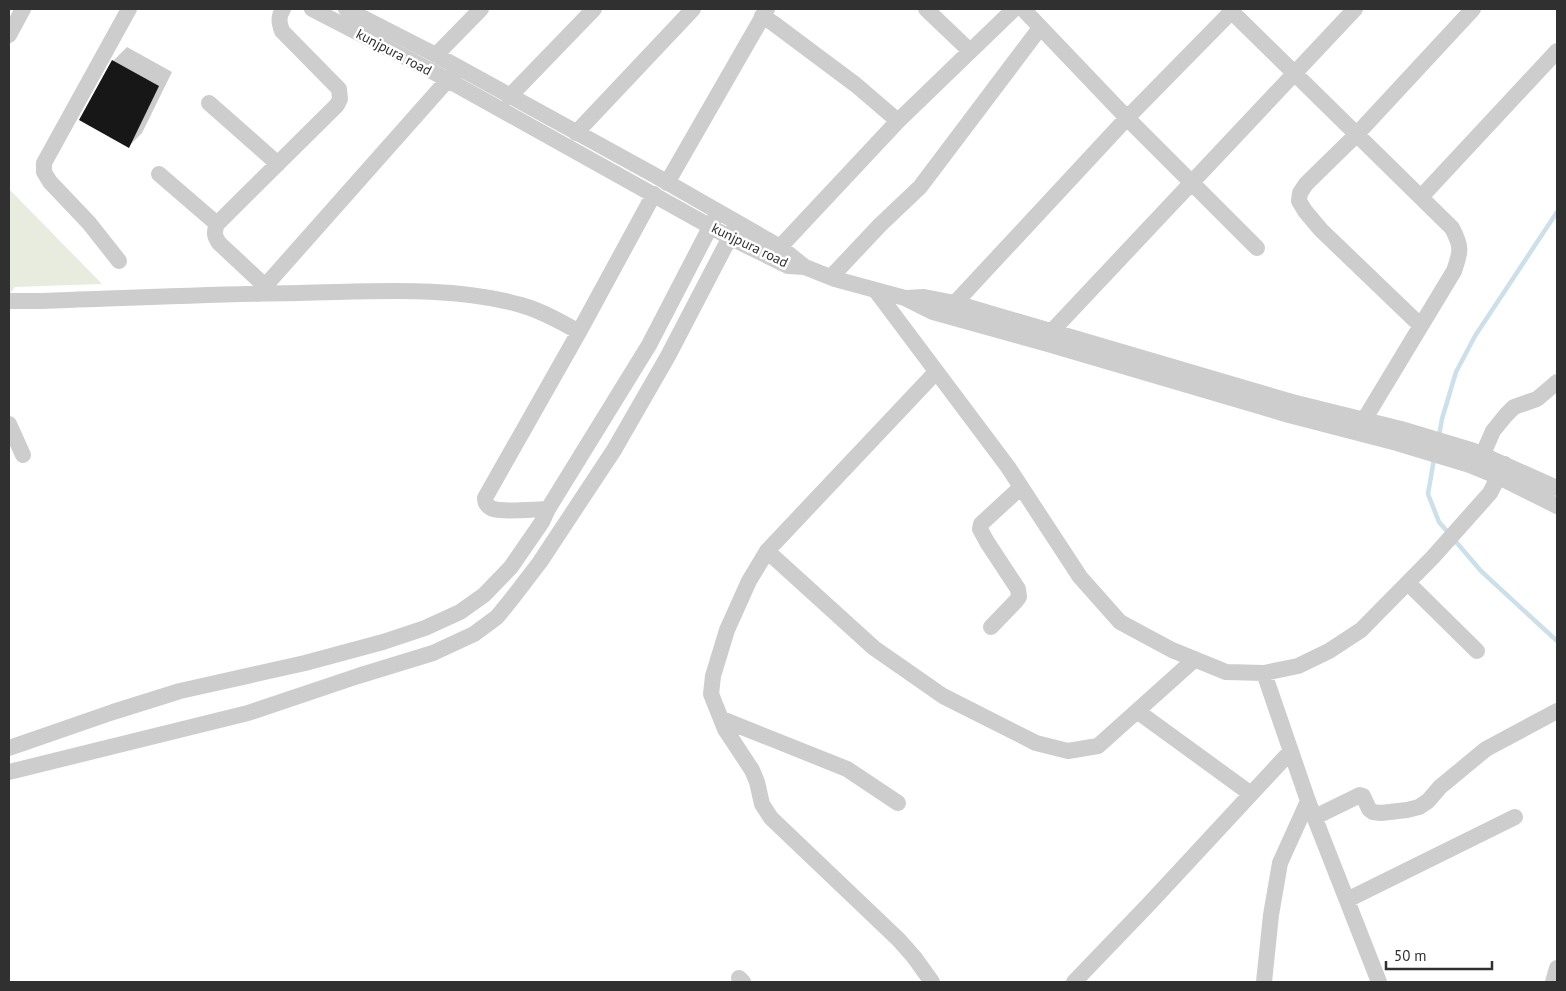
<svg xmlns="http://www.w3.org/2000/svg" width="1566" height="991" font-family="'PT Sans',sans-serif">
  <rect width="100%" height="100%" fill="#fff"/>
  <path fill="#e7ecdf" d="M9,189l93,95 -87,3 -6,8z"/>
  <path fill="#0003" d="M127,47l45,25 -30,61 -14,14 -15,-86z"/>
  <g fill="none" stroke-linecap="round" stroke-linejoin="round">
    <path stroke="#cde0ea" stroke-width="4.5" d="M1439,436l3,-17 14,-47 19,-36 82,-124
      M1434,459l-6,35 11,28 42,49 76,70"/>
  </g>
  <path fill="#171717" d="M112,60l47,26 -30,62 -50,-28z"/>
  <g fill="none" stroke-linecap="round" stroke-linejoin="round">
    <path stroke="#cdcdcd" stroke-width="16" d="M312,9l116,60 301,168 59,29 17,1 30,12 70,19 28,14 115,32 241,71 108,28 73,22 29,12 58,29
      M346,9l90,46 220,121 124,71 25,20
      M926,9l44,42
      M1023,9l104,109 130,130
      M1229,9l223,219c10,19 9,23 2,43l-90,149
      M762,16l11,7 83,62 42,36
      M9,35l14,-26
      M436,55l45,-46
      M509,97l85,-88
      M209,103l69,61
      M576,133l117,-124
      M159,174l58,50 120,-119 3,-6 -1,-10 -57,-58c-3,-8 -4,-14 1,-22
      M667,183l100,-174
      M1421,197l136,-146
      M217,224c-3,8 -3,12 2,19l46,43
      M780,247l118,-126 116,-112
      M119,261l-30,-38 -39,-41 -6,-10v-9l85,-154
      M831,277l49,-52 40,-38 120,-159
      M876,291l132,176 72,110 40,45 52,28 54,22 38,1 34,-7 31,-15 32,-21 72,-73 57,-64 15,-29
      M258,294l195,-220
      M907,298l17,-1 31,6 337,99 109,27 73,22 83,37
      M9,301h33c86,-3 171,-7 257,-8 71,-1 153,-8 222,12 21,6 39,16 58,27
      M955,303l172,-185 107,-109
      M1421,326l-100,-96 -16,-19 -6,-10 1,-8 6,-9 51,-50 116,-125
      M1052,331l303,-322
      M9,424l14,31
      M1479,463l14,-32 13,-16 8,-8 23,-8 20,-17
      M548,509c-13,0 -47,4 -57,-1 -4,-2 -6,-6 -6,-10l94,-166 75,-138
      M767,551l107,97 69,48 93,47 32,8 30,-5 97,-87
      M1408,583l69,68
      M991,627l25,-26 3,-4 -1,-8 -31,-47 -7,-13 1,-5 40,-37
      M1264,673l44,128 71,181
      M1137,711l114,83
      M722,719l125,50 51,34
      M9,748l104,-36 67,-21 125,-28 78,-21 42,-14 35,-16 24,-17 27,-28 31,-45 6,-13 101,-164 69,-133
      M9,772l239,-59 110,-37 75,-23 41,-19 23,-17 17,-21 26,-34 74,-112 54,-94 62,-119 6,-14
      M1315,817l45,-22 3,1 6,13 4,3 8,1 26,-3 12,-3 9,-6 12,-14 46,-38 71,-38
      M1347,900l168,-83
      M739,978l4,4
      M932,982l-18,-25 -15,-17 -128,-122 -9,-14 -5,-22 -5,-12 -27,-41 -14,-35 2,-18 14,-46 22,-49 18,-30 169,-179
      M1074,982l75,-78 142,-153
      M1264,982l7,-67 9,-52 28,-62
      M1553,982l4,-14"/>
  </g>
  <g text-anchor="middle" stroke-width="5" stroke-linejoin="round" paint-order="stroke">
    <g font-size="14" fill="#303030" stroke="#fff">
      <text transform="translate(394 52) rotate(28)" y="5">kunjpura road</text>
      <text transform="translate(750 245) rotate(26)" y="5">kunjpura road</text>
    </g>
  </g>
  <rect width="1566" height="991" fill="none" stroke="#303030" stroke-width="20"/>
  <path d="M1386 961v8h106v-8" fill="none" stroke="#303030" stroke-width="2.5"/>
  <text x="1394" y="961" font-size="15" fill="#303030" stroke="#ffffff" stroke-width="4" paint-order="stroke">50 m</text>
</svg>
